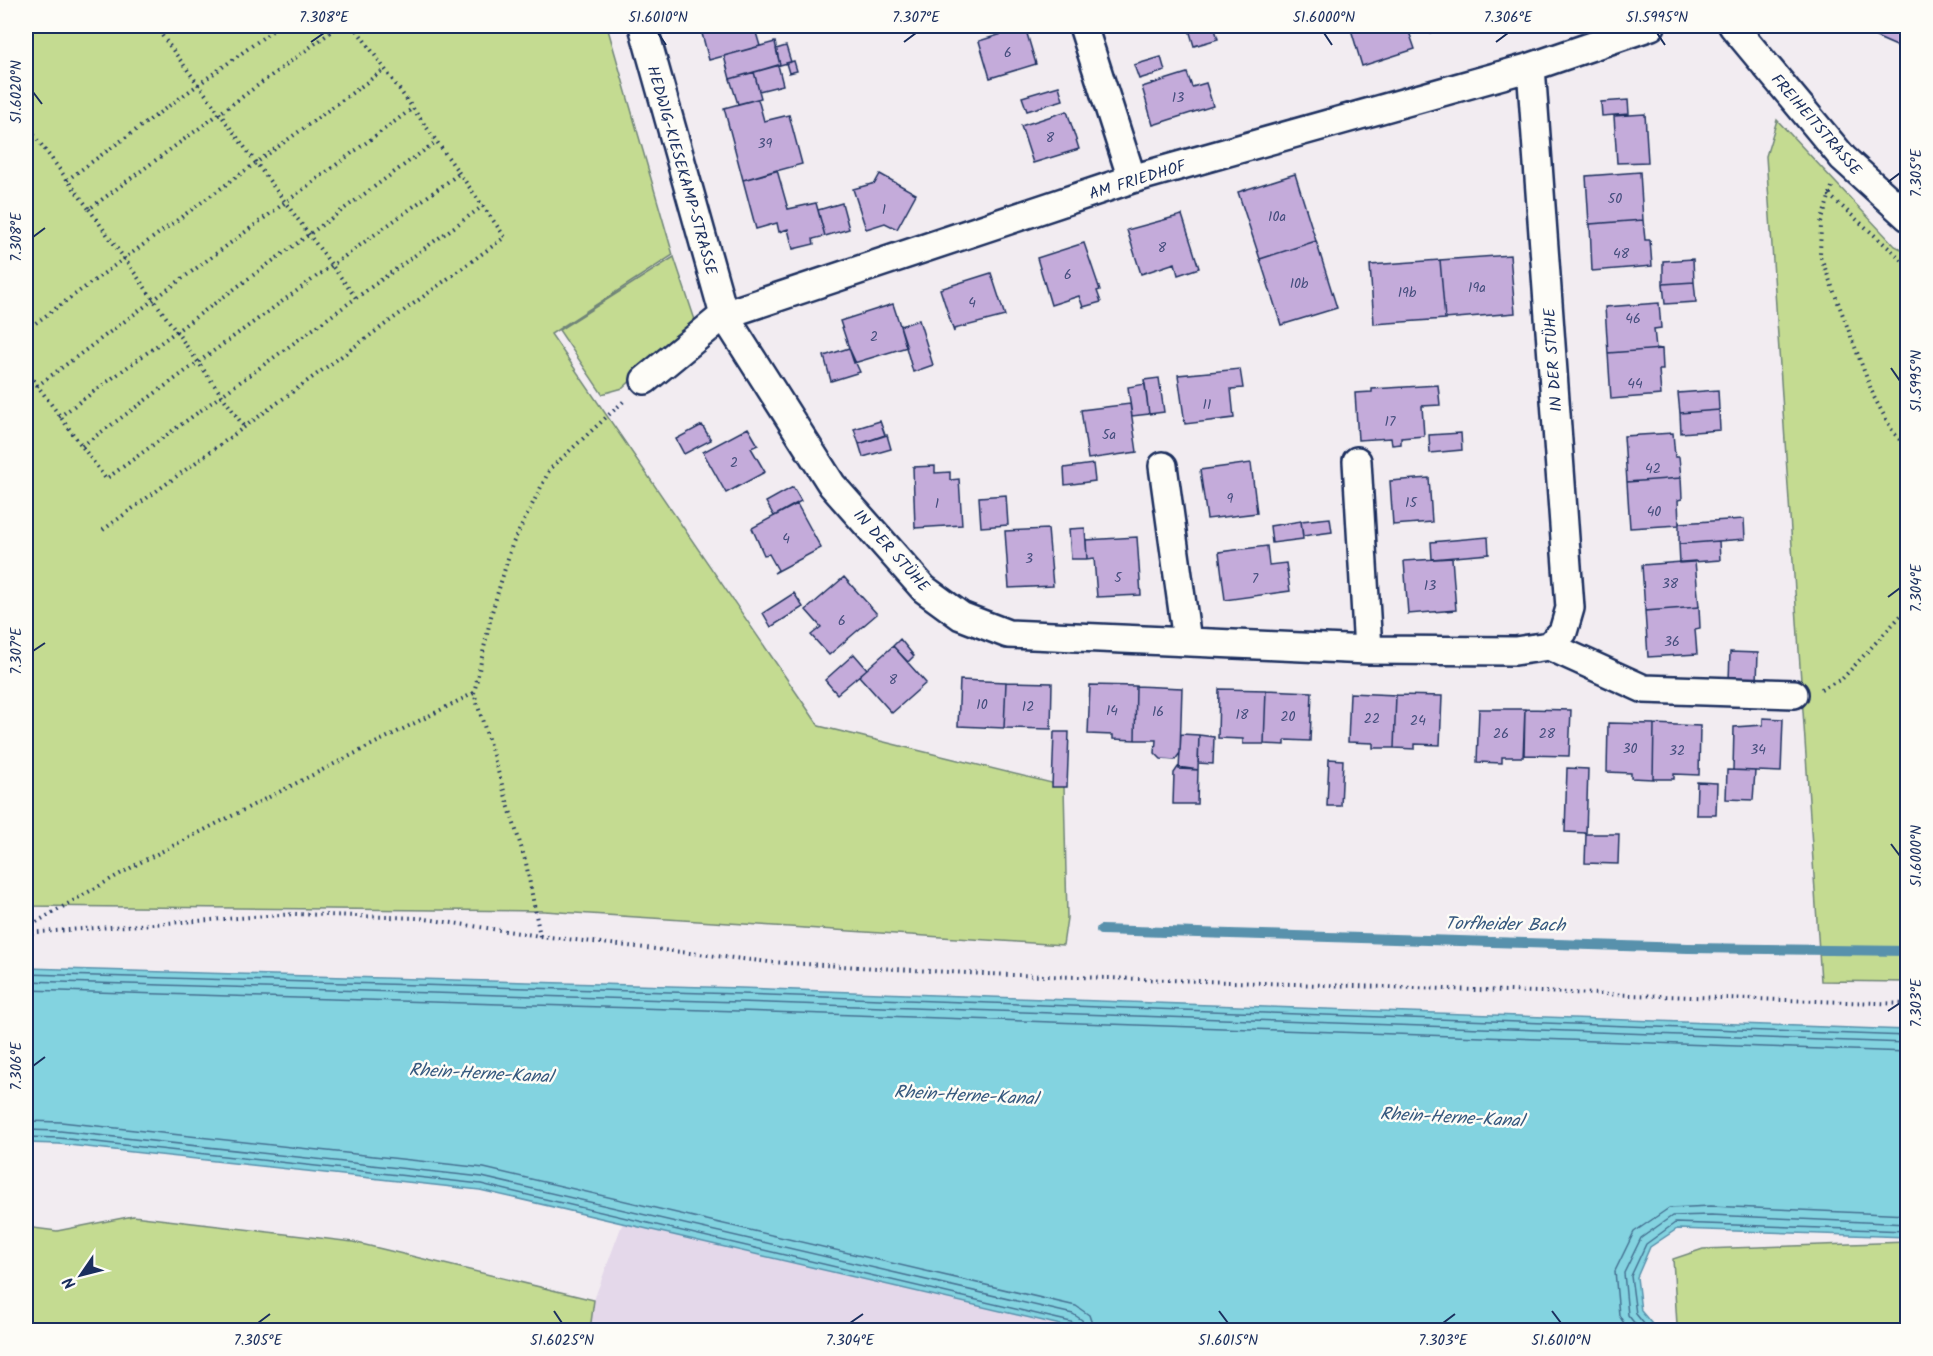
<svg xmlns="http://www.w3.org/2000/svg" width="1933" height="1356" font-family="Kalam,sans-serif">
  <rect width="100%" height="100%" fill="#f2ecf1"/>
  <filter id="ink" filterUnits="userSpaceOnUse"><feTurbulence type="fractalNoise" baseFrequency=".0167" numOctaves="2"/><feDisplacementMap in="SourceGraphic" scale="12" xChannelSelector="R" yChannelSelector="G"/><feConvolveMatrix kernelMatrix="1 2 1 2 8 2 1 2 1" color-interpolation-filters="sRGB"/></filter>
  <g filter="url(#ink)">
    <path fill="#e4d8ea" d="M623,1222l141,32 318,76h-492l4,-30z"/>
    <path fill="#c4db91" stroke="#708578" stroke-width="1.5" d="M26,26h581l66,229 -122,79 268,392 245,60 3,132 -4,27 -519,-34 -518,-5z
      M1777,120l118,126 12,6v730l-86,-1 -55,-825z
      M674,257l21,63 -72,68 -21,6 -43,-64z
      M133,1216l220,26 241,58 -4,30h-564v-103l31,4z
      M1907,1242v88h-165l-65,-5 -4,-66 30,-10z"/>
    <path fill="#83d3e0" stroke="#5991ac" stroke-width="1.5" d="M26,968l714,20 1167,42v207l-230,-8 -27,18 -13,30 4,34 16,19h-575l-602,-140 -421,-46 -33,-1z"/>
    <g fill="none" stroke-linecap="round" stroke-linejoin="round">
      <path stroke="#457192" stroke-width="1.5" d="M26,974l714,20 1168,42
        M26,981l713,21 1169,41
        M26,990l713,21 1169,41
        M26,1121l35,1 423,46 592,138 13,9 5,15
        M26,1130l34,1 422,46 591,137 9,6 3,10
        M26,1137l33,1 422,46 590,138 5,3 1,5
        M1628,1330l-9,-15 -4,-44 19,-39 35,-24 42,-2 197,9
        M1640,1330l-12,-15 -4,-42 17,-35 31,-22 39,-1 197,9
        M1649,1330l-13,-16 -5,-38 15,-32 29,-21 233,8"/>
      <path stroke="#5991ac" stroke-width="10" d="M1101,930l587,18 220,3"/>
    </g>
    <path fill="#c4abda" stroke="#1b2f5e" stroke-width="1.5" d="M700,26h54l6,20 -51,14z
      M1188,26h26l4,13 -24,7z
      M1350,26h57l8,23 -53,17z
      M1427,26h25l-23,7z
      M1877,26h31v25l-32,-14 4,-10z
      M1025,27l11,37 -46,14 -11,-37z
      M775,42l5,23 -50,14 -6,-23z
      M786,46l5,16 -11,3 -4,-16z
      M1161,57l4,14 -26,8 -5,-14z
      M794,61l3,10 -8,2 -3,-10z
      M778,65l5,20 -24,6 -5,-19z
      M754,72l7,26 -23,6 -8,-25z
      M1187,73l5,14 14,-4 7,23 -60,19 -11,-38z
      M1059,86l4,14 -36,11 -5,-14z
      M758,99l6,22 25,-6 13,49 -59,16 -19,-72z
      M1628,100l1,14 -27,2 -1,-14z
      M1067,111l12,38 -46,14 -12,-37z
      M1645,114l3,48 -31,1 -3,-47z
      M777,170l11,39 28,-6 9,33 -12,3 1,5 -21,5 -5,-20 -9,3 -2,-9 -21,6 -13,-49z
      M1640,172l3,48 -54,4 -3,-48z
      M880,174l36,20 -19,35 -12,-6 -19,6 -13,-40 22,-6z
      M1295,174l21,67 -56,18 -22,-67z
      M842,203l7,26 -24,7 -7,-26z
      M1182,215l17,53 -21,7 -3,-12 -34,11 -14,-44z
      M1643,220l2,20h5l2,26 -60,5 -2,-47z
      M1316,241l21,67 -56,17 -21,-66z
      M1084,243l16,47 -3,1 4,11 -18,5 -4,-11 -28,9 -14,-47z
      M1510,255l5,58 -70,6 -5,-59z
      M1693,259l1,23 -31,2v-23z
      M1440,260l5,59 -71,5 -4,-59z
      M991,273l14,43 -51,13v3l-14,-43z
      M1694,282l2,20 -31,2 -2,-20z
      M1659,303l2,25 -7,1 2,19 6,1 -54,4 -3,-46z
      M893,304l14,43 -53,16 -14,-42z
      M919,320l14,45 -20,7 -13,-46z
      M849,348l11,24 -29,9 -7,-25z
      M1662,349l1,21h-4l2,25 -50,4 -3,-46z
      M1240,369l3,19 -12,1 3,29 -49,6 -7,-49z
      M1159,378l5,34 -15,2 -5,-34z
      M1145,384l4,30 -17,2 -4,-29z
      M1438,385l2,20 -18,1 2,30 -23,2v6l-9,1 -1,-7 -33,2 -3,-47 17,-1v-3z
      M1718,390l1,20 -39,3 -2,-20z
      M1130,404l7,48 -49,7 -7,-49z
      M1719,410l1,20 -39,3 -1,-20z
      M880,421l5,14 -26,9 -5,-15z
      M702,425l9,15 -27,14 -8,-15z
      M748,428l10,17 -7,3 14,24 -39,21 -23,-41z
      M1461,433l1,17 -32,3 -1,-18z
      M1673,433l2,24h4l2,21 -54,4 -3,-46z
      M887,435l4,14 -28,8 -4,-13z
      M1251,463l6,50 -50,6 -7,-49z
      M1093,464l2,17 -30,4 -1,-17z
      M935,466v7l15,-1v8l9,-1 3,46 -47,3 -2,-61z
      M1429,478l3,44 -39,3 -3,-44z
      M1681,478l1,21 -4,1 1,25 -49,3 -3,-46z
      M793,487l8,14 -27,15 -8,-14z
      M1006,495l2,30 -27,2 -2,-30z
      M797,504l24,44 -47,25 4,-3 -9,-16 -5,1 -12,-27z
      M1330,518l2,14 -29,4 -2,-15z
      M1744,519l1,20 -66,5v-21z
      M1301,521l2,18 -31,4 -2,-17z
      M1085,528l2,31h-16l-2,-30z
      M1048,529l5,57 -44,2 -4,-57z
      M1137,537l4,58 -44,2 -3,-39 -7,1 -1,-19z
      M1488,537l1,17 -57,5 -1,-17z
      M1719,541l1,19 -40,3 -1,-19z
      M1267,546l2,19 17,-2 4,28 -65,9 -6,-48z
      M1452,558l4,52 -48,4 -4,-53z
      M1695,561l4,46 -54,4 -3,-46z
      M844,577l33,37 -48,41 -18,-20 10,-8 -15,-17z
      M794,593l9,14 -32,20 -8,-14z
      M1699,607l1,21 -5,1 2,25 -49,3 -3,-46z
      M900,639l14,17 -6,6 -15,-16z
      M893,646l33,37 -34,30 -33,-37z
      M1730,652l28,1 -1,29 -28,-1z
      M854,654l13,15 -30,25 -12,-14z
      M960,680l46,2 -2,46 -46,-2z
      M1006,682l46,1 -1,46 -47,-1z
      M1090,685l46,1 -1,54 -22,-1v-4l-25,-1z
      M1136,686l46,2 -2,65 -5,7 -14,-1 -6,-6 1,-13h-21z
      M1219,689l47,1 -2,54h-21v-5l-25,-1z
      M1266,690l46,2 -2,49 -25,-1v5l-21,-1z
      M1350,693l46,2 -2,53h-21v-5l-25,-1z
      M1396,695l46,1 -2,49 -25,-1v5l-21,-1z
      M1479,709h46l-2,48h-21v6l-25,-1z
      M1525,709l46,1 -2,46 -45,-1z
      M1763,718l20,1 -2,53 -48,-2 1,-43 29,-2z
      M1608,723l46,1 -1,55 -22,-1v-5l-24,-1z
      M1654,724l46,2 -1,49 -25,-1v5h-21z
      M1054,732h15l-2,55h-15z
      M1181,734l18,1 -1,35 -19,-1z
      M1199,735l15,2 -1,27 -15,-1z
      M1329,759l14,1 -2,46h-14z
      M1178,767l20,3 -1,34h-24l1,-31z
      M1567,768l21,1 -2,64 -21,-1z
      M1727,770l28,1 -2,29 -27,-1z
      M1697,782l20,1 -1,32h-20z
      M1586,834h33l-1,30 -33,-1z"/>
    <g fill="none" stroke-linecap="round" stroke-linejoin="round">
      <defs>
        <path id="street" d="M643,26l81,289 108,170 92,104 37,27 47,18 360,16 147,1 34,-5 14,-14 7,-24 -39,-541
          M1083,26l49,153
          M1733,26l110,132 65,59
          M645,380l79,-65 408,-136 399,-112 120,-41
          M1357,461l11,189
          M1163,466l24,175
          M1549,646l95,43 150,5"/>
      </defs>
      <use href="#street" stroke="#1b2f5e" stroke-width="32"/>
      <path stroke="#1b2f5e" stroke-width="4" stroke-dasharray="1.5 4.5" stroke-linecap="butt" d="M155,26l201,272
        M26,29l4,-3
        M26,128l2,-1 61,82 250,-183
        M67,180l212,-154
        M1832,187l-11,36 -1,32 54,142 19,35 15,17
        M1829,195l79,70
        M89,209l156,219
        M26,330l359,-261
        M26,370l80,109 377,-273
        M37,386l376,-278
        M59,417l378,-276
        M82,446l378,-273
        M103,530l402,-293 -151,-211
        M1821,689l21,-10 66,-71
        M26,928l113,-65 335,-170
        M26,933l269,-19 124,4 121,18 229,26 216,12 923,30
        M540,936l-14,-73 -52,-170 18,-81 20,-67 38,-76 75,-69"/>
      <use href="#street" stroke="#fdfcf7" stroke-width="27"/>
    </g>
  </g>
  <path fill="none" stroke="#1b2f5e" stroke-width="2" d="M658,33l8,12M1324,33l8,12M1657,33l8,12M311,42l13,-9M904,42l12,-9M1496,42l12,-9M33,92l9,12M1888,182l12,-9M33,237l12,-9M1891,368l9,13M1888,597l12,-9M33,651l12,-8M1891,844l9,12M1888,1011l12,-8M33,1066l12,-9M554,1311l8,12M1219,1311l9,12M1552,1311l9,12M258,1323l12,-9M850,1323l13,-9M1443,1323l12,-9"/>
  <g text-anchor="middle" stroke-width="5" stroke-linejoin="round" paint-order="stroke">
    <g font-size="14" fill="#454e7d">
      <text x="1008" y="57">6</text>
      <text x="1178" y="102">13</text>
      <text x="1050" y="142">8</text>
      <text x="765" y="148">39</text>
      <text x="1615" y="203">50</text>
      <text x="884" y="214">1</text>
      <text x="1277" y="221">10a</text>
      <text x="1162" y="252">8</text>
      <text x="1621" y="258">48</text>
      <text x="1068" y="279">6</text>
      <text x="1299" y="288">10b</text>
      <text x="1477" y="292">19a</text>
      <text x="1407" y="297">19b</text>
      <text x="972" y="307">4</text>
      <text x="1633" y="323">46</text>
      <text x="874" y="341">2</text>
      <text x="1635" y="388">44</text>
      <text x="1207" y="409">11</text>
      <text x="1390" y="426">17</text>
      <text x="1109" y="439">5a</text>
      <text x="734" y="467">2</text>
      <text x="1653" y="473">42</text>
      <text x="1230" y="503">9</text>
      <text x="1411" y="507">15</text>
      <text x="937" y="508">1</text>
      <text x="1654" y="516">40</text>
      <text x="786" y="543">4</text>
      <text x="1029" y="563">3</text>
      <text x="1118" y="582">5</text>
      <text x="1255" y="583">7</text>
      <text x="1670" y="588">38</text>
      <text x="1430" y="590">13</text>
      <text x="842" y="625">6</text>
      <text x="1672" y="646">36</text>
      <text x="893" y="684">8</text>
      <text x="982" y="709">10</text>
      <text x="1028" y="711">12</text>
      <text x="1112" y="715">14</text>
      <text x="1158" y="716">16</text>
      <text x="1242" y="719">18</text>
      <text x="1288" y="721">20</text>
      <text x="1372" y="723">22</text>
      <text x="1418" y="725">24</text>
      <text x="1501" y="738">26</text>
      <text x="1547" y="738">28</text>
      <text x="1630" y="753">30</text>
      <text x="1758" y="754">34</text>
      <text x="1677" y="755">32</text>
    </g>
    <g font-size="16" fill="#1b2f5e" stroke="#fdfcf7">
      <text transform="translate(1817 124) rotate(49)" y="6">FREIHEITSTRASSE</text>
      <text transform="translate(683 170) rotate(74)" y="6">HEDWIG-KIESEKAMP-STRASSE</text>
      <text transform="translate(1137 179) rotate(-17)" y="6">AM FRIEDHOF</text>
      <text transform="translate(1552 360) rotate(-94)" y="6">IN DER STÜHE</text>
      <text transform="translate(892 550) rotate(48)" y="6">IN DER STÜHE</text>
    </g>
    <g font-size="18" font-style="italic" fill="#35587e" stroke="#fdfcf7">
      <text transform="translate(1505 924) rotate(1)" y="6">Torfheider Bach</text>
      <text transform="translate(481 1073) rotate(3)" y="6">Rhein-Herne-Kanal</text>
      <text transform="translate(966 1095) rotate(3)" y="6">Rhein-Herne-Kanal</text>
      <text transform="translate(1452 1117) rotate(3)" y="6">Rhein-Herne-Kanal</text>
    </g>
  </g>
  <rect width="1933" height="1356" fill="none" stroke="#fdfcf7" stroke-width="66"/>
  <g transform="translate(81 1275) rotate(235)" stroke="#fdfcf7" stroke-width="4.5" paint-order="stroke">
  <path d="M0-4.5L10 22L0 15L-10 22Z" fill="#1b2f5e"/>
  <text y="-9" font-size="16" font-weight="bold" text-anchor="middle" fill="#1b2f5e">N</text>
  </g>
  <rect x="33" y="33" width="1867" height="1290" fill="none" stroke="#1b2f5e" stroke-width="2"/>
  <g font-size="15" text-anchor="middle" fill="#1b2f5e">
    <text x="324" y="22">7.308°E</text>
    <text x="658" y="22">51.6010°N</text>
    <text x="916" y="22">7.307°E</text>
    <text x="1324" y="22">51.6000°N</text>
    <text x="1508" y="22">7.306°E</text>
    <text x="1657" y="22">51.5995°N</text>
    <text transform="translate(16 92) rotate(-90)" y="5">51.6020°N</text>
    <text transform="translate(1916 173) rotate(-90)" y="5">7.305°E</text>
    <text transform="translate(16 237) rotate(-90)" y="5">7.308°E</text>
    <text transform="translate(1916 381) rotate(-90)" y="5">51.5995°N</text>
    <text transform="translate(1916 588) rotate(-90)" y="5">7.304°E</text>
    <text transform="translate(16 651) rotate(-90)" y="5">7.307°E</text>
    <text transform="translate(1916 856) rotate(-90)" y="5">51.6000°N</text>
    <text transform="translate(1916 1003) rotate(-90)" y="5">7.303°E</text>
    <text transform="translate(16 1066) rotate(-90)" y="5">7.306°E</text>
    <text x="258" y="1345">7.305°E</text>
    <text x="562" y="1345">51.6025°N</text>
    <text x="850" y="1345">7.304°E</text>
    <text x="1228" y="1345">51.6015°N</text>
    <text x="1443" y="1345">7.303°E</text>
    <text x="1561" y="1345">51.6010°N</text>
  </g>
</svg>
